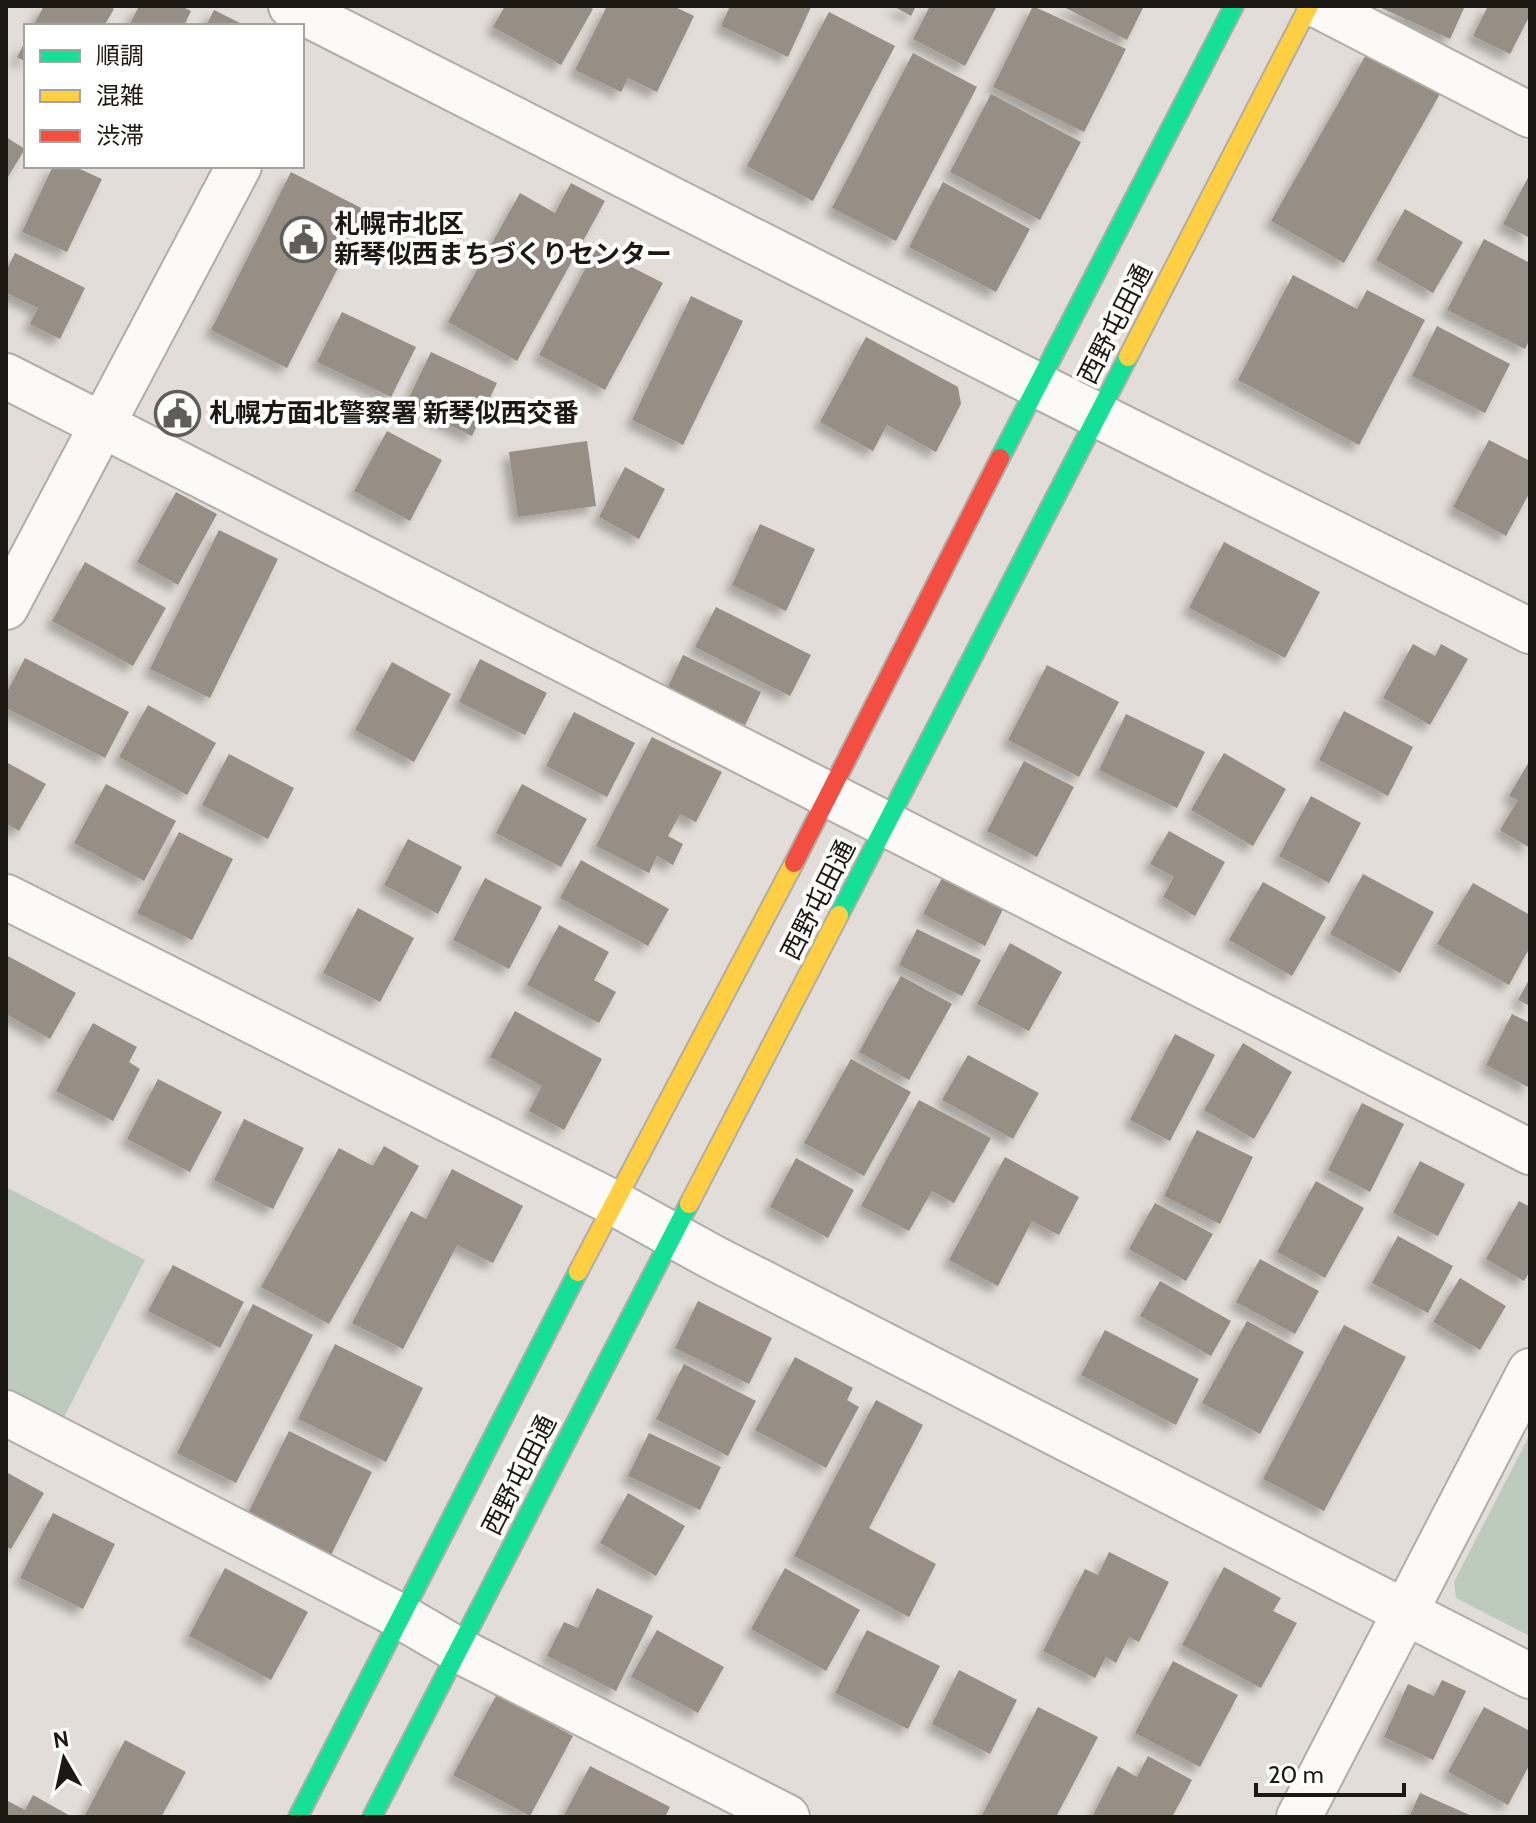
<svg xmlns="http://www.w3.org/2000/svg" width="1536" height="1823" font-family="Cabin,'Noto Sans JP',sans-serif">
  <defs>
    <filter id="shadow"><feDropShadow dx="-7" dy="7" stdDeviation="4" flood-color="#0004"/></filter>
  </defs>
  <rect width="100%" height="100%" fill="#e2ddd8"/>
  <path fill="#bccbbc" d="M6,1187l139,73 -84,163 -55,-29z
    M1530,1434v202l-74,-38 -2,-16z"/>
  <path fill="#978e85" filter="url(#shadow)" d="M44,6h65l5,3 -10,17h-71z
    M139,6h42l10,5 -7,15h-55z
    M505,6h82l6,3 -32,56 -68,-38z
    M607,6h66l21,10 -37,76 -29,-14 -7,14 -46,-22z
    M730,6h79l2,1 -23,50 -67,-31z
    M893,6h23l-5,10z
    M930,6h67l-32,60 -52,-27z
    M1033,6l93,43 -42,83 -91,-45z
    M1062,6h82l-17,34z
    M1377,6h88l-15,33z
    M1488,6h42v9l-20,39 -37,-18z
    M214,10l32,16h-40z
    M829,12l66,34 -82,155 -66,-35z
    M26,40v22l-9,-5z
    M913,53l64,34 -81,154 -64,-33z
    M1367,53l73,41 -96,169 -73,-42z
    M991,94l90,48 -41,78 -90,-48z
    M6,137l19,12 -19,31z
    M53,166h20l29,13 -35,73 -45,-20z
    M291,172l76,39 -80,157 -76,-38z
    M1530,174v64l-27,-14z
    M943,182l87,47 -34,63 -87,-45z
    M571,183l34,18 -88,160 -69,-39 72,-129 35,20z
    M1405,209l58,33 -30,51 -57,-33z
    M1484,239l46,24v76l-5,10 -78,-39z
    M596,249l67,34 -58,107 -66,-35z
    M15,253l70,35 -25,51 -30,-15 8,-16 -32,-15v-22z
    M1293,275l64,34 10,-19 58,30 -66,125 -121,-65z
    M691,296l52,25 -60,124 -51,-25z
    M342,312l74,35 -25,50 -74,-35z
    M1437,326l73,38 -25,49 -73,-37z
    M866,337l92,50 3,17 -25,48 -49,-27 -14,26 -53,-29z
    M431,352l66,31 -25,53 -66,-32z
    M387,431l55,29 -32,61 -56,-30z
    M1489,440l41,21v31l-24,44 -53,-29z
    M587,441l9,65 -78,11 -9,-65z
    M625,467l40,22 -26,50 -40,-22z
    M176,492l41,22 -39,71 -41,-23z
    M760,524l55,25 -29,62 -54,-26z
    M219,530l59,29 -68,139 -60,-29z
    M1224,542l96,50 -35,66 -96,-50z
    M85,562l81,46 -33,58 -81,-45z
    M716,607l95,48 -21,41 -95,-49z
    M1413,644l22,12 6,-12 27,15 -38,66 -47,-27z
    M683,655l78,37 -16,33 -78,-36z
    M25,658l104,54 -24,46 -99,-50v-14z
    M480,659l67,34 -22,42 -66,-33z
    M392,662l59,32 -37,68 -59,-32z
    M1047,665l72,37 -40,75 -71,-37z
    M148,705l68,38 -29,52 -68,-38z
    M1344,711l69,36 -25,49 -69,-36z
    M574,712l61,31 -28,54 -61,-31z
    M1126,714l79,38 -28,56 -78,-38z
    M652,737l70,35 -26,50 -16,-8 -12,22 15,8 -10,21 -16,-9 -8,17 -53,-27z
    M1224,753l62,36 -33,57 -62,-36z
    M229,754l65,34 -26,51 -66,-34z
    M1530,760v88l-30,-18 18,-30 -9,-4z
    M1024,761l50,26 -37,70 -50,-26z
    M6,762l40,22 -27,47 -13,-8z
    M106,784l70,37 -32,60 -70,-38z
    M522,784l65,35 -26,48 -65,-34z
    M1311,796l50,27 -32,60 -50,-27z
    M1169,831l56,31 -30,54 -32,-19 11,-20 -24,-13z
    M179,832l54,27 -41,81 -55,-27z
    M408,839l54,28 -24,47 -54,-29z
    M581,860l88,49 -21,37 -88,-48z
    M1363,874l71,38 -34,61 -70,-39z
    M485,878l57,29 -33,62 -56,-29z
    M942,878l61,31 -18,37 -62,-32z
    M1263,882l63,35 -34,59 -63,-36z
    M1473,883l57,32v32l-21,38 -72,-41z
    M358,908l56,30 -34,64 -57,-29z
    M559,925l50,27 -15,28 22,12 -17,31 -72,-38z
    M917,929l64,31 -19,36 -63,-31z
    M1010,943l52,29 -33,59 -52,-27z
    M6,955l70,38 -26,46 -44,-25z
    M901,976l51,28 -43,76 -50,-28z
    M1530,978v28l-12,-6z
    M515,1011l87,48 -38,71 -35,-19 13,-25 -52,-29z
    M1512,1014l18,9v65l-44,-23z
    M93,1023l44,24 -8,15 11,7 -27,52 -57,-30z
    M1175,1034l40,21 -45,86 -40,-21z
    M1243,1043l49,29 -38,67 -50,-29z
    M968,1055l71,38 -26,46 -71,-39z
    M851,1059l60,33 -47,84 -60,-33z
    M158,1079l64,33 -32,60 -63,-33z
    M919,1100l72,38 -37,65 -22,-12 -23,40 -48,-25z
    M1362,1103l42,21 -34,68 -42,-22z
    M244,1119l60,29 -31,61 -59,-29z
    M1197,1130l56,27 -33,67 -56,-28z
    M384,1146l35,20 -90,158 -68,-37 78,-139 34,18z
    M1005,1157l74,40 -20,38 -27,-14 -34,65 -49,-26z
    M796,1158l58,32 -26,48 -58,-31z
    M1420,1161l45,23 -27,52 -45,-23z
    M452,1169l71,37 -30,57 -36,-18 -54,104 -51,-26 59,-112 15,8z
    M1316,1181l48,27 -39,70 -48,-26z
    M1519,1201l11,6v64l-6,10 -38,-22z
    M1155,1203l58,31 -27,47 -57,-32z
    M1398,1236l55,30 -25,47 -56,-30z
    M1260,1259l59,32 -24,43 -59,-32z
    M173,1265l71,37 -24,46 -72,-37z
    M1460,1278l46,28 -26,44 -47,-28z
    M1160,1281l71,40 -20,35 -71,-40z
    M698,1301l74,37 -23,46 -74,-36z
    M253,1304l60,31 -77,148 -59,-30z
    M1247,1321l57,31 -44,82 -58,-31z
    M1344,1325l62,32 -82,154 -61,-32z
    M1105,1330l94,49 -23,46 -95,-50z
    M335,1344l88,44 -37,74 -88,-43z
    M795,1357l58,31 -6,12 12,7 -33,61 -71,-38z
    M684,1364l72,37 -28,55 -72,-37z
    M876,1400l47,25 -54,103 67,36 -27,53 -115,-61z
    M289,1431l83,41 -43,87 -83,-42z
    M649,1433l72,34 -21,43 -72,-34z
    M6,1472l38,21 -33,56 -5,-3z
    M628,1493l57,33 -29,50 -56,-33z
    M53,1513l62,31 -32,65 -63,-31z
    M1109,1552l60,30 -30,60 -10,-5 -13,26 -10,-6 -11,21 -52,-27 42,-82 13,6z
    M1224,1567l57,31 -8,13 24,12 -36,65 -79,-43z
    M225,1568l83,44 -37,68 -82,-44z
    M785,1568l75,42 -34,61 -75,-42z
    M597,1588l56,28 -37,75 -69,-35 17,-34 14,6z
    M657,1630l67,37 -26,46 -67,-36z
    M867,1630l73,36 -32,63 -73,-36z
    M1173,1661l65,34 -38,72 -65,-34z
    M959,1670l58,30 -27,54 -58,-30z
    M1442,1680l24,11 -33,69 -49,-23 24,-53 26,12z
    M497,1694l76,42 -43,80 -77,-41z
    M1038,1707l60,30 -42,80h-75z
    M1484,1707l46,24v33l-22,41 -60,-33z
    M125,1740l61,32 -25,45h-77z
    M1148,1756l44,24 -20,37h-80l26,-51 19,11z
    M590,1766l80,41 -5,10h-102z
    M1420,1793l54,24h-65z
    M33,1795l39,22h-66v-17l19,10z"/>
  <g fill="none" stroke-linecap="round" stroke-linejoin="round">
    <defs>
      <path id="street" d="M291,6l746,379 493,246
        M1319,6l211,109
        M6,376l1524,776
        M6,607l233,-441
        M6,897l608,306 100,55 816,418
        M6,1413l394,203 58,34 329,167
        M1299,1817l231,-446"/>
      <path id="fast" d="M1000,458l234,-452
        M839,915l289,-558
        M298,1817l280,-545
        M372,1817l317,-613"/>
      <path id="slow" d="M1128,357l181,-351
        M689,1204l150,-289
        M578,1272l216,-409"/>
      <path id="jam" d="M794,863l206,-405"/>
    </defs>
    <use href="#street" stroke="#b0ada9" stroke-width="48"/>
    <use href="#fast" stroke="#b0ada9" stroke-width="22"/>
    <use href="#slow" stroke="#b0ada9" stroke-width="22"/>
    <use href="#jam" stroke="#b0ada9" stroke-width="22"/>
    <use href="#street" stroke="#fbfaf9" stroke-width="44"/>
    <use href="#fast" stroke="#16e098" stroke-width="18"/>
    <use href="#slow" stroke="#ffcf43" stroke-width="18"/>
    <use href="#jam" stroke="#f24e42" stroke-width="18"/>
  </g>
  <defs>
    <symbol id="civic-ring" viewBox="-11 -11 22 22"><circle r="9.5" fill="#fff" stroke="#615e59" stroke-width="1.5"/><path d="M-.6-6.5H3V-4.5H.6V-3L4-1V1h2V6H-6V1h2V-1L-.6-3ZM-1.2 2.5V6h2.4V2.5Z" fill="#615e59"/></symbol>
  </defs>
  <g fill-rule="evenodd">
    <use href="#civic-ring" x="278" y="214" width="51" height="51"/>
    <use href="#civic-ring" x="152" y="388" width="51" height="51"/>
  </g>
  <g text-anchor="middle" stroke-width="8" stroke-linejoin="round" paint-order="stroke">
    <g font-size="26" font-weight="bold" fill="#1c1915" stroke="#fff" text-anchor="start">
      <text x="334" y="233">札幌市北区<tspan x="334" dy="30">新琴似西まちづくりセンター</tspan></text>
      <text x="209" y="422">札幌方面北警察署 新琴似西交番</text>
    </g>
    <g font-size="26" fill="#1c1915" stroke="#fff">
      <text transform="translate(1115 324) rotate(-63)" y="9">西野屯田通</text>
      <text transform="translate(818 900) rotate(-63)" y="9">西野屯田通</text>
      <text transform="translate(519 1475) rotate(-63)" y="9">西野屯田通</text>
    </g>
  </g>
  <rect width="1536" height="1823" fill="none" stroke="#1c1915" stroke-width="16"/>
  <rect x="24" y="24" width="280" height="144" fill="#ffffff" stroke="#a4a3a1" stroke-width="2"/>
  <rect x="40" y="50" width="40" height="12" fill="#16e098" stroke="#a4a3a1" stroke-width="2"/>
  <text x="96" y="64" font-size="24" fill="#1c1915">順調</text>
  <rect x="40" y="90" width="40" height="12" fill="#ffcf43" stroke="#a4a3a1" stroke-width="2"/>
  <text x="96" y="104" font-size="24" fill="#1c1915">混雑</text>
  <rect x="40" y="130" width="40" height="12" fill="#f24e42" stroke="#a4a3a1" stroke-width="2"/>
  <text x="96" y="144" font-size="24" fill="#1c1915">渋滞</text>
  <g transform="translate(64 1759) rotate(351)" stroke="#ffffff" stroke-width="6" paint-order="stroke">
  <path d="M0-6L14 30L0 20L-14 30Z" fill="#1c1915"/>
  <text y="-12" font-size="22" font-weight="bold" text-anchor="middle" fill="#1c1915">N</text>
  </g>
  <path d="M1256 1783v12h148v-12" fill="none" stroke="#1c1915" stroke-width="4"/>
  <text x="1268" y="1783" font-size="24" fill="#1c1915" stroke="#ffffff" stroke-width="6" paint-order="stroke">20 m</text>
</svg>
